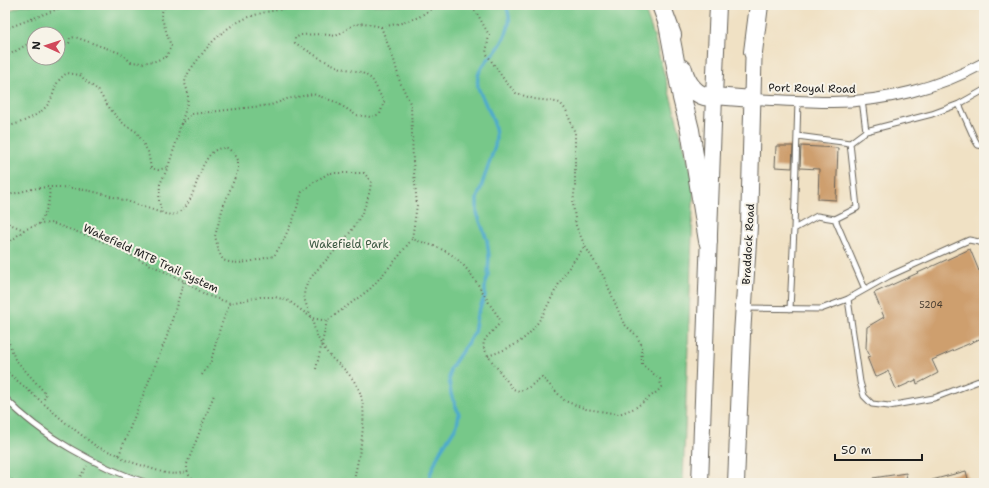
<svg xmlns="http://www.w3.org/2000/svg" width="989" height="488" font-family="'Shantell Sans',sans-serif">
  <rect width="100%" height="100%" fill="#f7f3e8"/>
  <filter id="ink" filterUnits="userSpaceOnUse"><feTurbulence type="fractalNoise" baseFrequency=".025" numOctaves="2"/><feDisplacementMap in="SourceGraphic" scale="8" xChannelSelector="R" yChannelSelector="G"/><feConvolveMatrix kernelMatrix="1 2 1 2 8 2 1 2 1" color-interpolation-filters="sRGB"/></filter>
  <filter id="wash" filterUnits="userSpaceOnUse"><feTurbulence type="fractalNoise" baseFrequency=".012" numOctaves="4" result="noise"/><feDisplacementMap in="SourceGraphic" scale="16" xChannelSelector="R" yChannelSelector="G"/><feGaussianBlur stdDeviation="0.9" result="paint"/><feColorMatrix in="noise" values="0 0 0 0 0 0 0 0 0 0 0 0 0 0 0 0 0 1.4 0 .05"/><feComposite in="paint" operator="in"/></filter>
  <g filter="url(#wash)">
    <rect width="100%" height="100%" fill="#f0e1c4"/>
    <path fill="#77c889" stroke="#4a7252" fill-rule="evenodd" d="M24,5h619l9,25 42,152 -11,301h-678v-471zM34,34h24v24h-24z"/>
    <g fill="none" stroke-linecap="round" stroke-linejoin="round">
      <path stroke="#4eaacc" stroke-width="3.5" d="M428,483l3,-11 8,-19 18,-28 2,-11 -8,-20 -2,-14 1,-11 24,-36 3,-18 8,-19v-10l3,-10 1,-20 -2,-16 -10,-27v-14l18,-53c3,-14 -2,-29 -9,-41 -5,-12 -10,-16 -8,-29 2,-9 10,-17 16,-23 7,-7 17,-26 15,-36 0,-4 -2,-8 -3,-12"/>
    </g>
    <g id="blocks">
      <path fill="#ce9f6e" d="M776,146h17l-1,22 -17,-1z
        M801,146l37,2 -2,52 -18,-1 1,-30 -19,-1z
        M970,249l9,22 5,-3v69l-52,23 6,13 -21,11 -1,-4 -20,9 -8,-18 -13,6 -8,-20 3,-1 -4,-8 1,-21 17,-10 -10,-24z
        M966,471l3,12h-37v-3z
        M906,473l1,10h-33l-1,-5z"/>
    </g>
  </g>
  <g filter="url(#ink)">
    <use href="#blocks" fill-opacity="0" stroke="#666157" stroke-width="1"/>
    <g fill="none" stroke-linecap="round" stroke-linejoin="round">
      <defs>
        <path id="service" d="M862,100l4,31
          M959,104l16,36 3,5 6,1
          M797,136l53,7
          M835,219l30,70
          M794,229l23,-13 18,3 22,-11 -7,-65 16,-12 66,-17 27,-10 25,-14
          M848,299l12,83 4,14 8,8 17,2 45,-8 50,-19
          M745,308l76,1 27,-10 41,-23 80,-36 15,3
          M790,309l4,-80 4,-128
          M5,398c36,38 92,69 142,85"/>
        <path id="minor" d="M753,99c26,1 53,3 79,3 52,0 106,-14 152,-39"/>
        <path id="primary" d="M714,96l39,3
          M700,483l14,-387 4,-91
          M736,483l6,-148 7,-109 5,-187"/>
        <path id="motorway" d="M661,5l11,30
          M668,24l14,74 8,32 18,111
          M753,52l6,-47
          M683,69c3,13 14,31 31,27"/>
      </defs>
      <use href="#service" stroke="#666157" stroke-width="7"/>
      <use href="#minor" stroke="#666157" stroke-width="12"/>
      <use href="#primary" stroke="#666157" stroke-width="18"/>
      <use href="#motorway" stroke="#666157" stroke-width="20"/>
      <path stroke="#666157" stroke-width="2" stroke-dasharray="1 3" stroke-linecap="butt" d="M437,5l-18,12 -17,6 -21,4 -17,-4 -11,2 -17,11 -15,-2 -20,1 -6,3v5l28,17 18,8 20,4 11,7 12,23 -4,12 -9,3 -15,-2 -20,-13 -23,-8 -26,5 -16,6 -79,9 -12,11 -3,15 -9,27 -8,17 -1,17 3,12c37,13 30,-54 56,-64 2,-1 6,-1 9,-1l7,5 4,7v10l-15,37 -8,29 4,16 4,8c16,7 35,-1 51,-4l8,-13 11,-23 9,-28 12,-10 15,-9h35l7,8c-2,29 -21,54 -40,74 -9,10 -21,20 -26,34 -3,9 3,20 7,29l15,3 43,-32 29,-33 13,-17c13,4 28,8 40,16 16,12 26,29 36,46 4,8 10,13 13,21l-16,17 -2,7 5,10 25,33 6,2 9,-3 14,-11 23,24 21,8 33,5 16,-6 23,-17 3,-4 -1,-8 -13,-10 -5,-5 -1,-20 -5,-9 -12,-11 -20,-47 -19,-31 -9,-20 -3,-22 2,-18v-53l-9,-23 -6,-7 -9,-2 -17,-2 -18,-6 -11,-12 -19,-28 3,-18 -11,-20 -8,-10
        M381,27l13,33 6,22 11,23 2,57 4,43 -5,34
        M5,29l63,-24
        M58,42l6,3 5,-2 1,-5 5,-1 45,16 11,9 11,1 13,-2 11,-4 5,-11 -10,-30 2,-7 4,-4
        M5,57l21,-12 8,-7
        M181,124c3,-10 7,-20 7,-30 0,-4 -3,-8 -3,-12 1,-8 9,-17 14,-24 17,-23 35,-38 63,-45 11,-3 23,-3 33,-8
        M5,127c14,-3 38,-12 45,-26 7,-13 3,-18 17,-28l13,2 7,7 11,8 7,12 10,13 10,10 12,7 11,20 3,16 7,2 10,-3
        M5,198l3,-3c13,-3 28,-8 42,-8 39,-1 76,14 112,26
        M5,222l19,8 15,-6 13,-1 45,16 87,42 22,14 24,8 30,-6h15l14,4 23,17c3,15 7,25 18,38 4,5 9,8 14,13 8,8 16,19 18,31 5,21 -4,62 -9,83
        M39,224c7,-11 12,-24 10,-37
        M5,246l19,-16
        M5,332l10,27 31,35 -3,8
        M488,356c11,-4 22,-8 31,-14 21,-14 29,-40 41,-60 7,-13 16,-24 25,-36
        M316,369l11,-48
        M5,370l61,53 31,24 22,8 6,5 40,13 9,1 13,-2
        M202,375l9,-14 9,-33 10,-25
        M119,455l48,-119 17,-55
        M5,475l11,8
        M76,483l11,-17
        M203,483c-12,-3 -16,-6 -16,-19l27,-69"/>
      <use href="#service" stroke="#fff" stroke-width="5"/>
      <use href="#minor" stroke="#fff" stroke-width="10"/>
      <use href="#primary" stroke="#fff" stroke-width="16"/>
      <use href="#motorway" stroke="#fff" stroke-width="18"/>
    </g>
  </g>
  <g text-anchor="middle" stroke-width="4" stroke-linejoin="round" paint-order="stroke">
    <g font-size="9" fill="#483d30">
      <text x="931" y="308">5204</text>
    </g>
    <g font-size="11" fill="#1c1c1c" stroke="#f7f3e8">
      <text transform="translate(812 88) rotate(1)" y="4">Port Royal Road</text>
      <text transform="translate(748 244) rotate(-87)" y="4">Braddock Road</text>
      <text transform="translate(151 258) rotate(25)" y="4">Wakefield MTB Trail System</text>
    </g>
    <g font-size="11" fill="#3c5842" stroke="#f7f3e8">
      <text x="349" y="248">Wakefield Park</text>
    </g>
  </g>
  <rect width="989" height="488" fill="none" stroke="#f7f3e8" stroke-width="20"/>
  <g transform="translate(46 46) rotate(273)"><circle r="19" fill="#f7f3e8" stroke="#9f9d96"/>
  <path d="M0-3L7 15L0 10L-7 15Z" fill="#d1495b"/>
  <text y="-6" font-size="11" font-weight="bold" text-anchor="middle" fill="#1c1c1c">N</text>
  </g>
  <path d="M835 454v6h87v-6" fill="none" stroke="#1c1c1c" stroke-width="2"/>
  <text x="841" y="454" font-size="12" fill="#1c1c1c" stroke="#f7f3e8" stroke-width="3" paint-order="stroke">50 m</text>
</svg>
